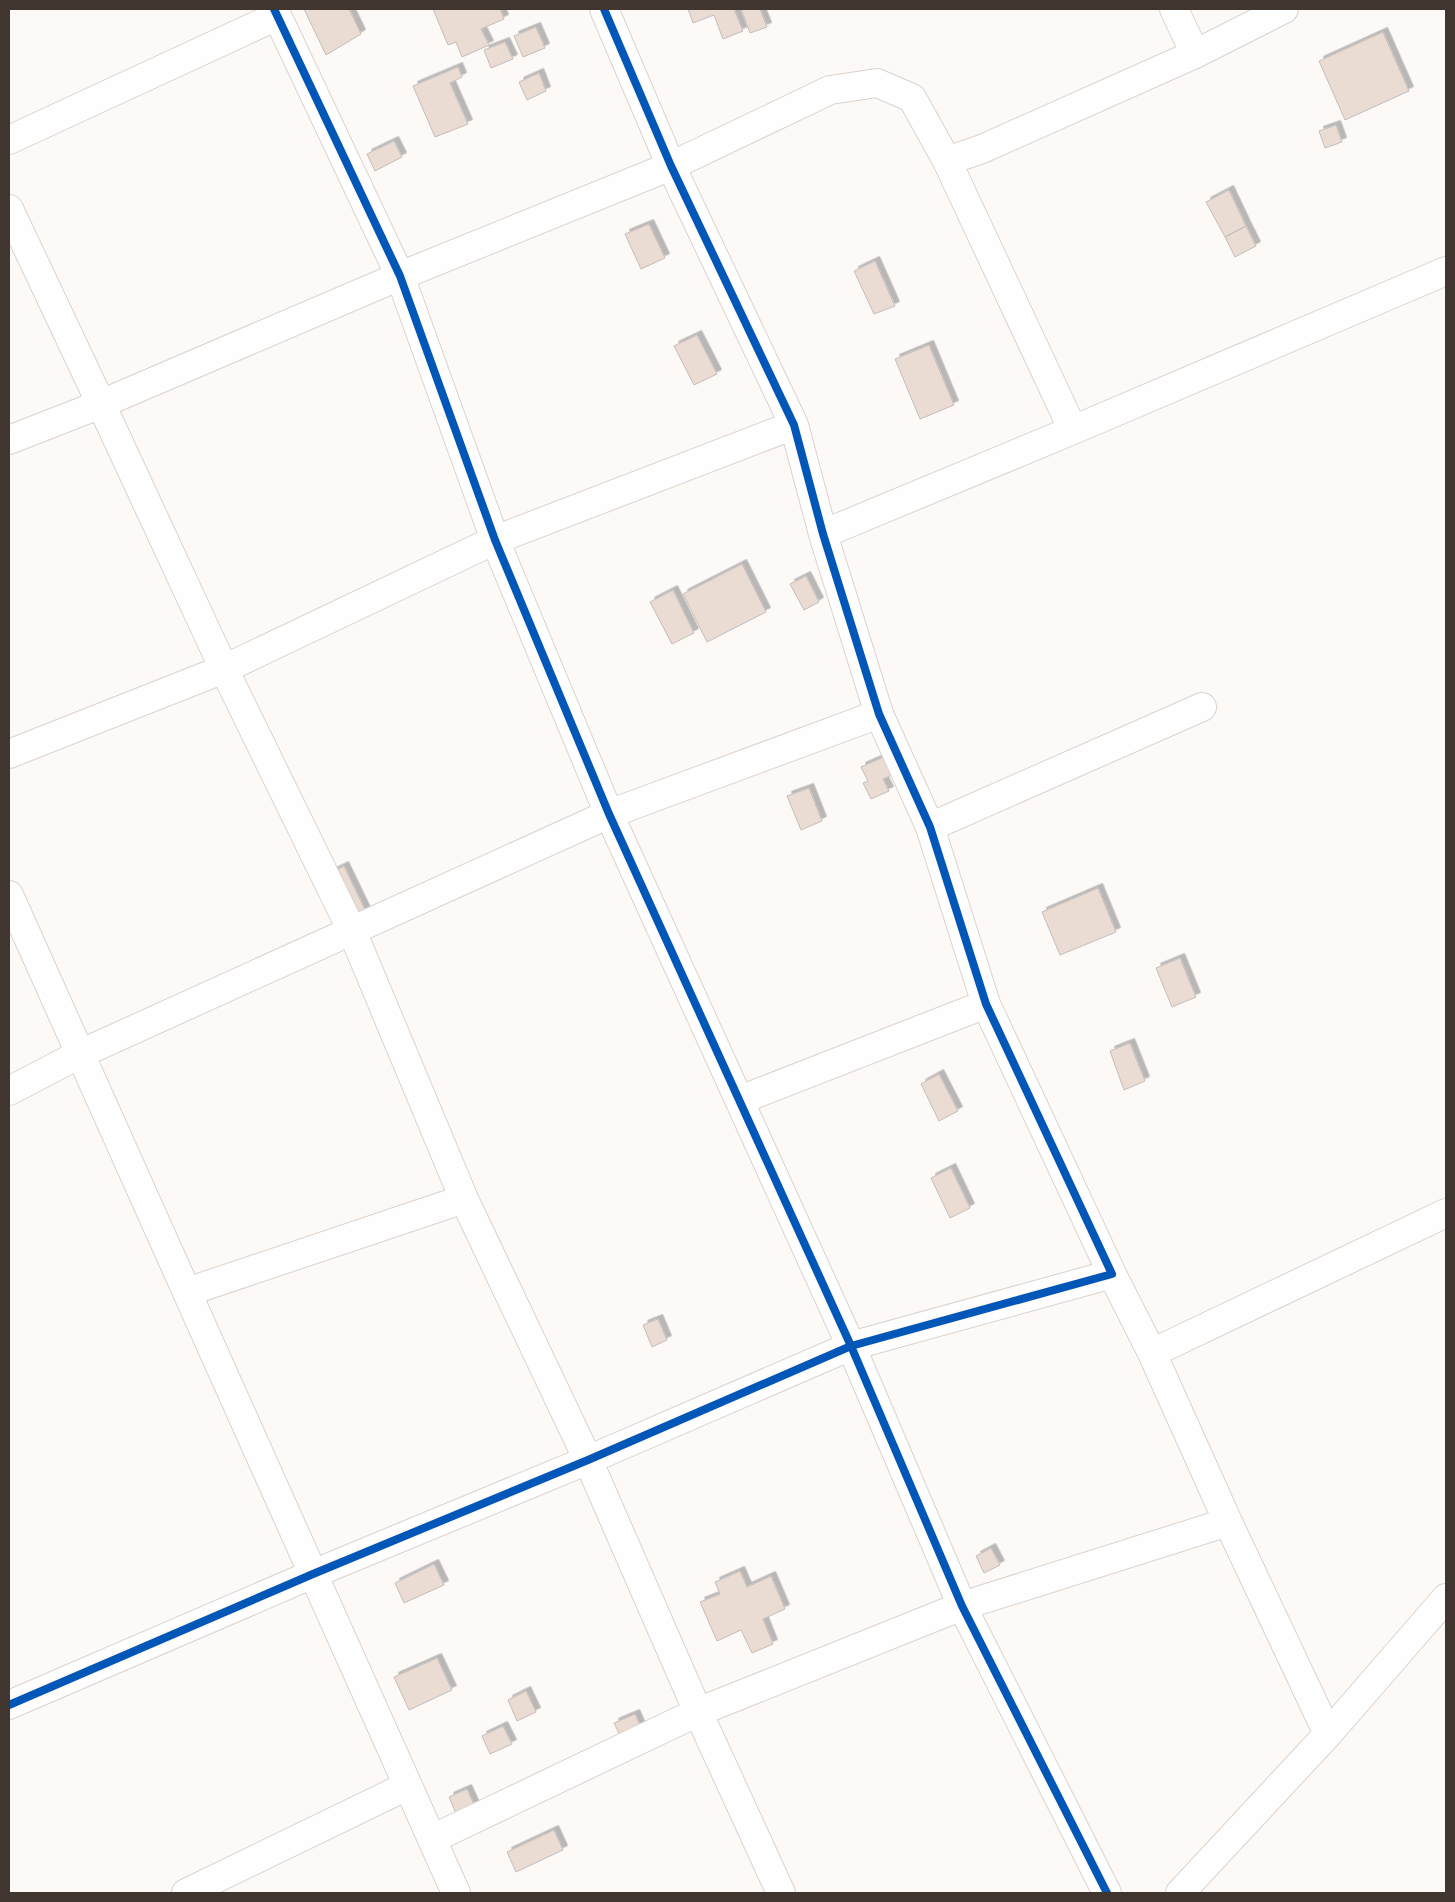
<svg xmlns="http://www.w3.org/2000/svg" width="1455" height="1902" font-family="'Space Grotesk',sans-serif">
  <defs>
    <filter id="shadow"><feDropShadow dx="4.5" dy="-4.5" stdDeviation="0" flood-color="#0004"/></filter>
  </defs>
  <rect width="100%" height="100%" fill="#fcf9f7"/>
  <path fill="#eadbd3" stroke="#c3bdba" filter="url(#shadow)" d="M304,9h45l12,25 -35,21z
    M433,9h67l4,10 -23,10 8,16 -27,12 -6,-15 -8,3z
    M688,9h46l9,22 -20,8 -9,-24 -21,8z
    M741,9h19l7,18 -17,6z
    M536,27l9,21 -22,9 -9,-21z
    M1383,32l26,59 -64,29 -26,-59z
    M505,42l8,17 -22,9 -7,-18z
    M458,67l4,10 -12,6 18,41 -33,13 -22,-51z
    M539,73l7,18 -19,9 -8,-18z
    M1336,125l6,17 -17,6 -6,-17z
    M394,141l8,16 -27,14 -8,-17z
    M1229,190l17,36 -21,11 -19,-35z
    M649,224l16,34 -24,11 -16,-35z
    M1246,226l10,20 -21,11 -10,-20z
    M875,261l20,45 -21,8 -20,-43z
    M697,335l20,39 -23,11 -20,-39z
    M929,345l25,60 -34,14 -25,-60z
    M742,564l24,48 -59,30 -24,-48z
    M806,576l13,26 -15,8 -14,-26z
    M673,590l21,43 -22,11 -22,-42z
    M886,756l8,18 -11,5 6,12 -18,8 -8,-16 5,-2 -7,-14z
    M809,788l13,33 -21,9 -14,-34z
    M344,866l24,50 -17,8 -25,-49z
    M1098,888l18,44 -56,23 -18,-43z
    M1180,958l16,39 -24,10 -16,-39z
    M1130,1043l15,38 -21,9 -14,-39z
    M939,1074l19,37 -19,10 -18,-37z
    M951,1168l19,40 -20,10 -19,-40z
    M658,1319l9,21 -15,7 -9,-22z
    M991,1548l9,17 -16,8 -8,-17z
    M434,1564l10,21 -40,18 -9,-20z
    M740,1571l7,16 24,-11 14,33 -22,10 10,25 -21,9 -11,-23 -24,11 -17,-39 20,-8 -5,-12z
    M437,1658l15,32 -43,20 -15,-33z
    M526,1691l10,21 -19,9 -9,-21z
    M635,1714l8,18 -20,9 -9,-18z
    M503,1726l9,18 -22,10 -8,-18z
    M467,1789l9,20 -18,9 -9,-21z
    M554,1830l9,20 -47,22 -9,-20z"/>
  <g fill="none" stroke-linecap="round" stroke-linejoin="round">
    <defs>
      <path id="street" d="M274,9l126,267 95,264 114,274 242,532 111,260 145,287
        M1174,9l21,45
        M9,140l268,-124
        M947,161l126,269 373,-159
        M9,209l92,195 123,265 128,262 112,268 124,261 110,252 83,181
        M9,440l92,-36 299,-128 271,-110 159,-76 47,-7 35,15 35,63 35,-12 213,-95 89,-45
        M823,534l250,-104
        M9,754l215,-85 271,-129 299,-115
        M930,827l272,-120
        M9,1091l71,-37 529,-240 270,-100
        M740,1100l246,-96
        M1112,1274l40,79 76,169 100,212
        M187,1292l277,-93
        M1152,1353l294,-140
        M9,1705l304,-131 275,-114 263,-114 261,-72 -126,-270 -56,-177 -51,-113 -56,-180 -29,-109 -123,-259 -67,-157
        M432,1839l266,-127 264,-106 266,-84
        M186,1893l221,-107"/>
      <path id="secondary" d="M9,895l447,998"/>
      <path id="primary" d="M1180,1893l148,-159 118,-136"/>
    </defs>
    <use href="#street" stroke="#dad3cf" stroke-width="30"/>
    <use href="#secondary" stroke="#dad3cf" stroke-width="30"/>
    <use href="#primary" stroke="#dad3cf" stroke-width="30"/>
    <use href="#street" stroke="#fffefe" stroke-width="28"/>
    <use href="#secondary" stroke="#fffefe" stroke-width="28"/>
    <use href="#primary" stroke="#fffefe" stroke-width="28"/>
    <defs>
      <path id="cycleway" d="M274,9l126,267 95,264 114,274 242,532 111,260 145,287
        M9,1705l304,-131 275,-114 263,-114 261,-72 -126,-270 -56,-177 -51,-113 -56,-180 -29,-109 -123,-259 -67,-157"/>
    </defs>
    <use href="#cycleway" stroke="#fef9f5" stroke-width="11"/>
    <use href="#cycleway" stroke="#0057b8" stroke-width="8"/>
  </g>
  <rect width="1455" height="1902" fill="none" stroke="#40362f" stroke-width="20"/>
</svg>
